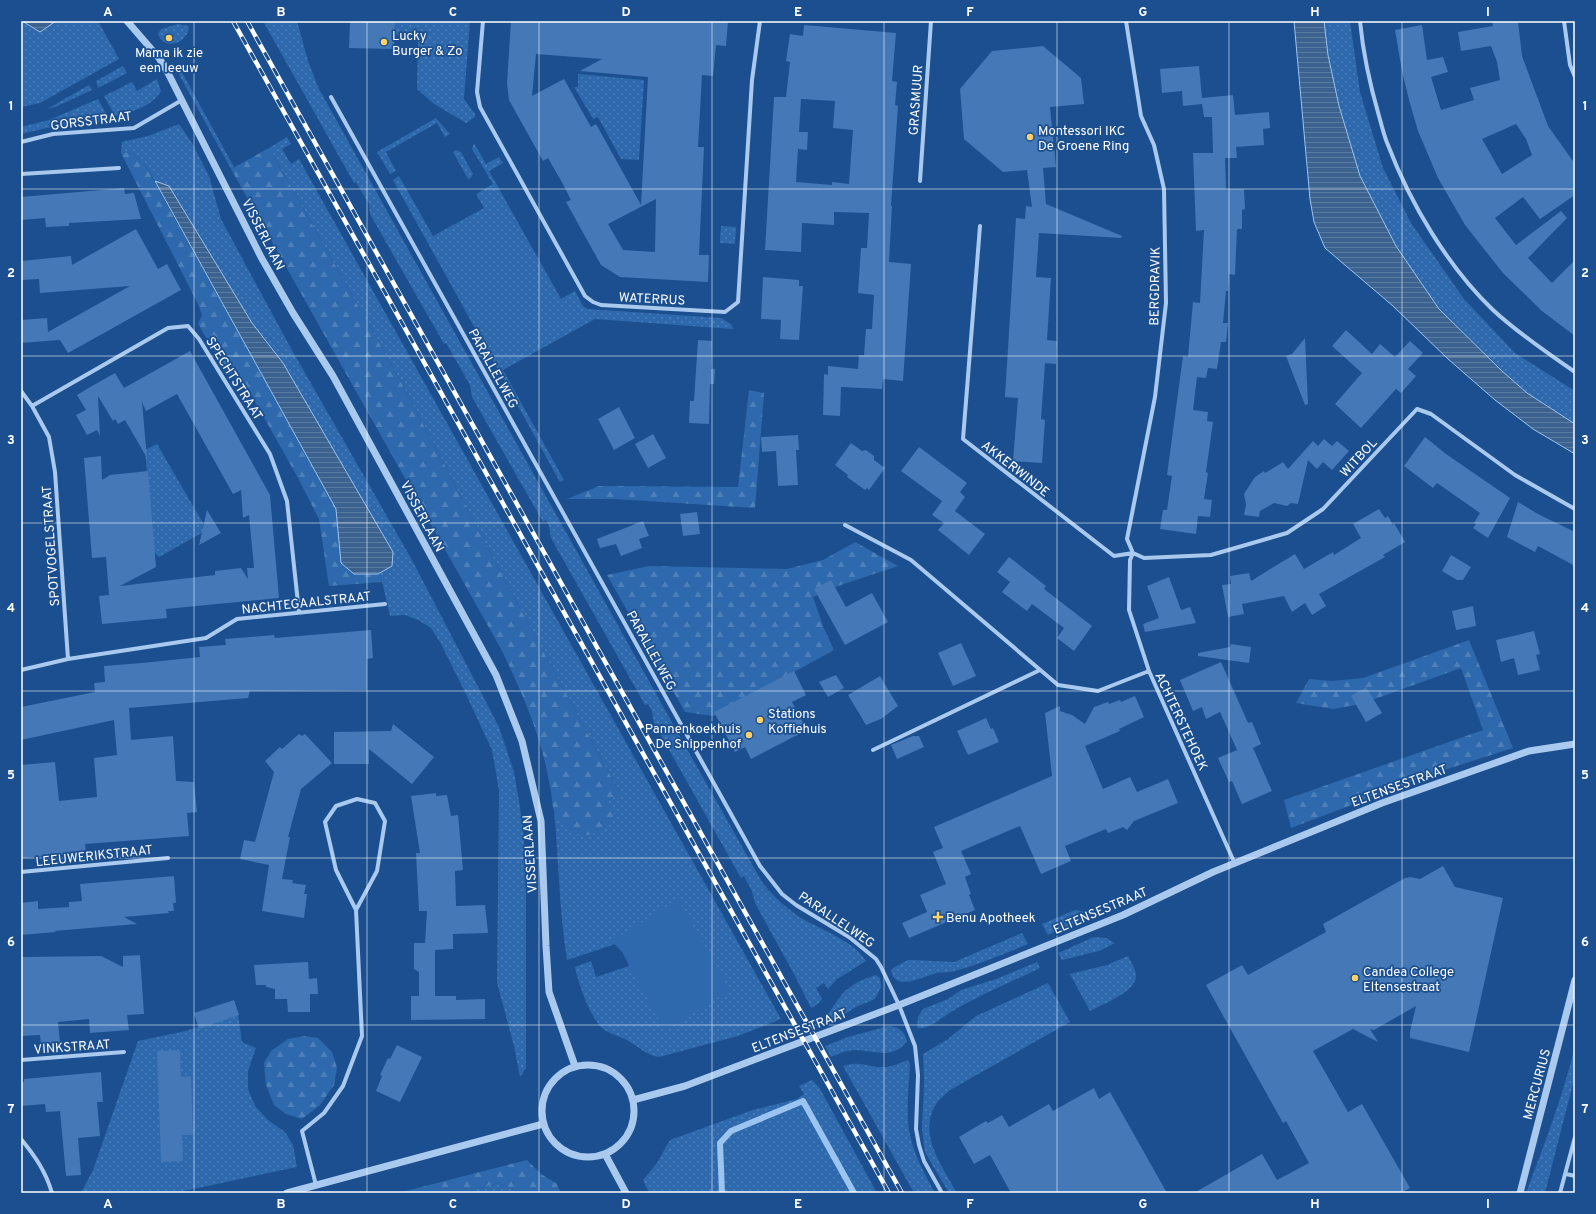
<svg xmlns="http://www.w3.org/2000/svg" width="1596" height="1214" font-family="Overpass,sans-serif">
  <defs>
    <pattern id="green-dots" width="8" height="8" patternUnits="userSpaceOnUse"><rect width="8" height="8" fill="#2e69ad"/><path d="M2 2h.1M6 6h.1" fill="none" stroke="#4d80b9" stroke-width="1.8" stroke-linecap="round"/></pattern>
    <pattern id="forest-firs" width="22" height="20" patternUnits="userSpaceOnUse"><rect width="22" height="20" fill="#2e69ad"/><path d="M5 1l3.5 6h-7zM16 11l3.5 6h-7z" fill="#4d80b9"/></pattern>
    <pattern id="water-rules" width="6" height="5" patternUnits="userSpaceOnUse"><rect width="6" height="5" fill="#3c6290"/><path d="M0 2.5h6" fill="none" stroke="#597aa1"/></pattern>
  </defs>
  <rect width="100%" height="100%" fill="#1b4f8f"/>
  <path fill="url(#green-dots)" d="M21,21l19,11 16,-11h42l21,38 -79,44 -19,4z
    M263,21h34l11,40 11,28 355,637 88,156c12,15 25,27 41,37 19,11 52,23 63,42l-29,18 -9,10 -4,-6 -8,5 6,11 -4,5 -7,4 -16,-32 -40,-73 -3,-12 -8,-15 -3,2 -87,-155 -2,-12 -4,-7 -3,1 -94,-167 -2,-12 -3,-6 -3,2 -71,-125 -2,-12 -24,-42 -2,1 -74,-130 -1,-10 -13,-22 -2,1z
    M395,21h75l-6,78 11,15v3l-9,6 -3,-2 -29,-17 -17,-15 1,-53 -24,-1z
    M1324,21h26l10,71 23,76 28,55 53,76 51,54 60,38v33l-48,-31 -25,-22 -63,-62 -43,-63 -36,-70 -21,-70 -11,-51z
    M178,24l11,2c0,17 -25,26 -31,8l3,-5z
    M123,66l4,7 -29,15 -2,-7z
    M179,67l55,100 -3,2 -55,-100z
    M578,74l66,6 -5,80 -18,-1 -23,-42 -5,2 -19,-32h4z
    M157,79l4,12c-9,16 -30,21 -46,25l-11,-20 28,-14 5,9z
    M89,85l3,5 -37,17 -8,2z
    M98,99l12,22 -63,7 -26,6v-7l28,-7z
    M436,118l14,16 -5,3 -8,-14 -51,29 10,19 -6,3 -13,-22z
    M179,124l13,19 17,33 12,43 22,41 50,92 119,208 87,167 15,45 6,35 4,32 2,54v175l-6,9 -6,-31 -17,-63 2,-192 -7,-41 -29,-62 -23,-46 -9,-14 -13,-8 -13,-5 -15,1 -10,-43 12,-7 -109,-203 -31,-40 -83,-137 -14,-5 -11,-18 -14,-11 -9,1 1,-11 26,-6z
    M287,137l4,7 -9,5 9,15 8,-5 482,860 -43,17 -79,21c-11,-1 -19,-9 -29,-15 -8,-6 -21,-7 -28,-14 -12,-11 -24,-45 -27,-61l16,-6 5,16 33,-11 -7,-24 -55,18c-8,-50 -8,-99 -13,-149l16,19 9,4 28,-33 13,-8 -125,-231 -94,-180 -132,-234z
    M474,143l12,21 13,-7 4,6 -14,8 72,128 14,-8 8,15 5,3 133,9 10,6 2,5 -138,-10 -92,51 61,110 -4,2 -167,-302 6,-4 34,60 51,-28 -8,-14 17,-10 -21,-35z
    M456,150l5,2 12,22 -2,4 -3,1 -15,-27z
    M721,226l15,1 -1,17 -15,-1z
    M157,444l50,86 -48,27 -5,-5 -9,-102z
    M1075,910l17,3v2l-3,3 -41,17 -6,-11z
    M1022,933l6,11c-24,10 -48,20 -73,27 -6,2 -13,1 -19,2 -11,3 -42,20 -45,-3l2,-2 15,-8h6l40,2z
    M1094,937l12,1 9,5 -16,8 -37,9 -4,-7z
    M1128,956c3,6 8,13 8,20 0,16 -33,28 -46,35l-20,-37 37,-9z
    M1037,962l3,6c-31,15 -63,28 -92,46 -9,6 -20,16 -31,14l1,-11 5,-8 25,-10 13,-9 35,-11z
    M876,975l4,3 1,9 -6,12 -19,8 -27,17 -4,2 -3,-5c7,-7 11,-15 17,-23 8,-12 24,-19 37,-23z
    M1048,983l22,39 -120,68c-5,5 -12,10 -15,16 -17,30 8,61 22,87h-8l-23,-39 -2,-8 -2,-18 2,-46 -1,-28 25,-15 28,-23z
    M238,1013l4,29 14,6 -8,23v18l7,17 13,14 17,12 8,13 4,22 -123,26h-93l12,-23 45,-129 48,-10z
    M886,1026c12,0 18,4 21,15 -15,20 -33,9 -52,9 -9,0 -17,4 -24,7l-6,-11 23,-9 33,-9z
    M1575,1046v30l-30,117h-19c18,-48 37,-97 49,-147z
    M908,1060l2,4c-1,22 -4,45 -1,66 4,23 15,43 26,63h-21l-71,-127c20,-6 24,2 41,1 8,0 16,-4 24,-7z
    M812,1080l7,7 58,106h-228l-6,-13 14,-17 13,-23 83,-30 44,-11 7,-5 -5,-8z
    M498,1183l14,6 2,4h-51z"/>
  <path fill="url(#forest-firs)" d="M269,148l132,234 94,180 125,231 -13,8 9,16c-21,25 -44,24 -61,-4 -3,-6 -3,-15 -4,-21 -2,-10 -4,-20 -6,-30 -10,-40 -26,-76 -44,-113l-270,-480z
    M130,152l14,11 192,346 5,54 37,11 2,-1 2,9 -53,4 -10,-67 -21,-41 -54,-96 -16,-8 -30,-50 4,-9 -4,-11 -77,-151z
    M749,390l15,3 -9,115 -140,-9h-48l32,-13 139,1z
    M855,542l43,24 -60,20 -25,11 10,29 11,24 -120,66 -29,-4 -78,-137 42,-9 138,3 36,-9z
    M1469,640l44,108 -75,24 -147,56 -7,-28 199,-70 -22,-62 -100,36 -28,5 -37,-6 13,-24 23,2 31,-3z
    M305,1036l13,2 14,14 5,16 -3,17 -14,20 -18,14 -16,-5 -12,-9 -8,-20 -2,-22 7,-12 17,-12z
    M527,1160l14,14 15,9 5,10h-47l-2,-4 -14,-6 -35,10h-65z"/>
  <path fill="#2e69ad" d="M678,899l52,91 -65,41 -43,-79 -10,-11z"/>
  <path fill="url(#water-rules)" stroke="#9cc4f0" d="M22,21h34l-16,11z
    M1294,21h30l4,34 11,51 21,70 36,70 43,63 63,62 25,22 48,31v30l-42,-25 -38,-29 -47,-41 -55,-53 -68,-58 -11,-26 -4,-23z
    M155,181l14,5 83,137 31,40 110,189 -1,14 -14,8h-24l-13,-11 -5,-54z"/>
  <g fill="none" stroke-linecap="round" stroke-linejoin="round">
    <path stroke="#9cc4f0" stroke-width="6" d="M722,1193l-2,-50 11,-12 72,-30 51,92"/>
  </g>
  <path fill="#4478b7" fill-rule="evenodd" d="M350,21h45l-1,28 -45,-1z
    M511,21h217l-2,25 -10,-1 -3,31 -11,-1 -4,72h6l-5,108h10l-1,27 -88,-5 -19,-12 -35,-63 5,-2 -7,-14 -16,-28 -5,3 -34,-61 -2,-17zM536,54l66,5 -22,12 68,6 -7,128 -45,-81 -5,3 -27,-48 -32,17zM656,199l-1,53 -32,-2 -15,-26z
    M1492,21h26l4,35 26,70 27,38v31l-35,24 -17,-22 -28,21 21,27 45,-34 6,7 -39,40 24,25 23,-23v76l-33,-25 -39,-38 -38,-48 -27,-47 -20,-47 -9,-31 -7,-29 -7,-41 27,-5 5,35 16,-3 5,15 -17,5 10,33 33,-10 -4,-12 30,-8 -3,-18 -6,-16 -30,5 -3,-19 35,-6zM1516,124l10,15 6,16 -30,19 -20,-35z
    M804,25l92,8 -4,48 5,1 -2,23 3,1 -7,100h1l-3,56 22,2 -8,117 -20,-2 -1,10 -41,-2 -1,29 -17,-1 1,-41 4,1v-9l30,3 1,-14h5l2,-26h6l2,-34 -16,-2 3,-45h6l2,-35 -35,-1v13l-32,-2 -1,29 -36,-2 9,-153h12l4,-35 -4,-1 4,-27 13,2zM801,99l34,2 -2,27 20,2 -4,54 -17,-2v3l-36,-3 2,-33 9,1 1,-18h-9z
    M1043,46l38,32 3,26 -34,3 6,60 -13,1 3,36 76,32 -1,2 -82,-5 -3,44 15,1 -4,62 10,1 -1,23 -11,-1 -4,56 4,1 -3,43 -29,-2 5,-63 -13,-1 11,-179 9,1 1,-13 6,1 -5,-37 -24,2 -39,-33 -4,-50 32,-38z
    M1199,66l3,32 31,-3 2,20 34,-3 1,16 -7,1 1,16 -28,2 1,11h-12l1,31h18l1,20 -3,1v19h-5l-2,46 -6,-1 -1,17h-2l-3,32h5l-2,19h-5l-4,27 -9,-1 -2,10 -9,-1 -4,33 15,2 -1,9 6,1 -7,50 2,1 -4,26 8,1 -2,17 -12,-1 -2,18 -36,-5 3,-19h4l5,-34 -5,-1 16,-119 5,1 5,-55 7,1 4,-73 -8,1 -3,-78h20l-1,-36h-8l-2,-13 -19,2 -1,-15 -20,2 -2,-24z
    M124,188l1,6 9,-1 7,26 -72,4v3l-23,1 -1,-9 -24,2v-23z
    M136,229l22,40 9,-5 14,26 -113,63 -8,-13 -39,3v-23l26,-2 1,14 82,-46 -90,7 -1,-14 -18,1v-19l50,-5 1,9z
    M763,277l36,3v6h4l-4,54 -19,-1 1,-19 -20,-1z
    M1346,330l26,24 8,-10 15,13 15,-16 13,12 -15,16 8,7 -15,17 -5,-4 -35,39 -26,-24 27,-31 -30,-27z
    M1305,338l3,66 -3,1 -19,-49 6,-2z
    M698,340l14,1 -1,28h4l-1,15h-4l-1,40 -20,-1 1,-22h4z
    M190,351l80,144 9,103 -113,11 1,9 -65,6 -3,-28 10,-1 -3,-38 -14,1 -8,-100 17,-2 1,24 8,-5 38,-4 8,96 -36,19 95,-11v-4l26,-3 7,11 -1,-11h7l-5,-53 -6,3 -2,-28 -8,4 -56,-100 -31,17 -4,-9 5,56 -22,-38 -7,4 -3,-5 -2,2 -15,-25 2,40 -3,-6 -10,5 -11,-20 10,-5 -9,-15 15,-9 23,-13 9,15z
    M619,407l16,31 -21,12 -16,-31z
    M653,434l13,24 -18,10 -13,-24z
    M798,435l1,15h-3l2,35 -20,1 -2,-35 -14,1 -1,-15z
    M1425,437l21,17 64,44 -22,40 -15,-10 3,-4 -2,-1 6,-10 -43,-30 -4,5 -29,-22z
    M1324,439l8,7 5,-5 12,10 -17,19 -9,-8 -6,7 -9,-9 -10,44 -7,-1 -4,3 -13,-3 -14,8 -1,6 -15,-2 2,-10 -2,-11 11,-17 9,-6 1,2 18,-11 5,7 25,-28 5,5z
    M851,443l11,8 4,-1 8,6v4l11,8 -16,22 -2,-2 -2,2 -18,-13 1,-2 -13,-10z
    M919,447l48,36 -7,9 5,5 -10,14 30,23 -16,21 -31,-25 6,-7 -12,-8 10,-14 -41,-30z
    M1518,502l20,12 37,18v34l-37,-20 -3,6 -28,-15z
    M1379,509l6,9 3,-2 5,9 1,-2 11,19 -22,13 2,2 -66,37 7,12 -14,9 -7,-12 -13,9 -8,-16 -42,8 2,10 -16,3 -6,-32 9,-1 -1,-8 19,-3 2,8 44,-27 9,15 29,-17 1,3 27,-17 -8,-14z
    M207,510l14,23 -22,12z
    M697,512l3,22 -17,2 -3,-22z
    M643,521l6,15 -10,3 3,9 -21,8 -5,-12 -16,4 -3,-9z
    M1451,555l20,12 -8,13h-6l-15,-9z
    M1009,557l37,29 -2,3 48,37 -18,25 -17,-13 7,-10 -32,-24 -5,7 -25,-19 8,-10 -13,-10z
    M1169,577l12,33 9,-3 6,16 -51,9 -2,-8 16,-6 -12,-32z
    M831,580l15,27 26,-14 16,29 -43,23 -31,-56z
    M1473,606l3,20 -20,4 -4,-19z
    M371,630l2,28 -6,1v31l-117,1 -2,7 -119,10 2,32 42,-4 3,45 18,1 3,30 -10,1 2,23 -104,8 1,9 -65,5v-93l34,-3 4,39 38,-4 -3,-39 23,-3 -3,-35 -93,20v-33l74,-15 -1,-9 11,-1 -1,-16 38,-3 58,-6 -1,-10 27,-2 -1,-6 49,-4 1,3z
    M1534,631l6,23 -4,1 4,15 -22,5 -4,-17 -13,4 -5,-22z
    M961,643l15,33 -23,10 -15,-33z
    M1231,644l20,3 -2,16 -51,-7v-3l32,-6z
    M1221,662l27,61 4,-1 9,22 -8,4 19,43 -30,13 -10,-23 -3,1 -11,-24 19,-8 -17,-38 -14,7 -4,-12 -9,4 -13,-31z
    M794,671l12,24 -14,7 15,28 -56,29 -6,-12 -10,5 -21,-40z
    M836,675l8,13 -16,9 -9,-15z
    M880,676l18,30 -17,13 -15,6 -18,-30z
    M1366,687l16,26 -16,9 -15,-26z
    M1135,696l9,21 -25,12 1,2 -35,15 18,43 27,-12 7,15 31,-13 10,24 -44,18 -7,9 -4,-3 -15,6 -2,-4 -41,17 6,15 -30,13 -21,-48 -59,25 10,23 -6,3 6,17 -2,1 6,15 -66,28 -7,-15 25,-11 -7,-17 26,-11 -13,-32 10,-4 -9,-21 118,-51 -7,-63 15,-7v5l12,4 13,9 9,-17 14,-5 1,2 11,-4 1,2z
    M986,718l5,11 2,-1 6,14 -31,13 -11,-24z
    M393,724l41,33 -22,27 -43,-35v15h-35v-32l57,-1z
    M299,734l3,2 3,-2 27,29 -31,26 -13,48h2l-8,42 11,1 -1,3 14,2 -2,9h3l-3,24 -42,-7 7,-46 -29,-6 4,-19 11,2 19,-70 -9,-11 15,-14 2,2z
    M913,736h6l5,11 -27,12 -6,-14z
    M436,793v3l11,-1 4,21 7,-1 5,55 -8,1 1,35 29,-1 3,28 -35,1v15l-18,1v46h21v4l29,-1v20l-74,1v-24h8v-24l-5,-3v-26h11l2,-32h-8l-3,-58h4l-9,-57z
    M1443,866l12,21 48,11 -34,154 -59,-14v-6l6,-26 -42,24 -4,-1 8,13 -25,-13 -40,22 35,61 14,-8 48,84 -9,5h-207l68,-39 15,26 32,-17 -23,-42 -3,2 -77,-138 36,-20 6,10 78,-43 -3,-8 82,-46 5,-1 10,2z
    M174,876l2,27h-3l1,8h-6l1,2 -45,4 13,7 -83,7 2,1 -35,3v-32l17,-2v8l31,-2v-5l13,-1 -2,-17z
    M140,955l4,59 -17,1 2,15 -39,3 -1,-14 -31,3 2,20 -19,2 -1,-9 -19,1v-79l80,-1 22,11v-11z
    M308,962l1,17 8,-1 1,16h-8v18h-22l-1,-13h-12v-10l-9,-2v-2h-10l-2,-20z
    M234,1000l5,15 -40,14 -5,-16z
    M397,1045l25,12 -22,45 -24,-11 6,-15 -2,-1 8,-17 2,1z
    M180,1050l1,27 10,-1 2,59h-11l1,26 -22,1 -4,-111z
    M101,1072l2,30h-6l3,34 -22,2 3,37 -15,1 -6,-65 -14,1 -1,-8 -24,2v-24h3v-3z
    M1094,1088l5,11 11,-7 57,101h-156l-21,-38 -16,9 -15,-27 27,-16 2,2 14,-8 7,12 40,-23 4,7z"/>
  <g fill="none" stroke-linecap="round" stroke-linejoin="round">
    <path stroke="#a9c9ee" stroke-width="4" d="M483,21l-6,71 3,15 105,189 8,6 8,3 124,7 13,-10 14,-222 8,-59
      M1126,21l15,95 13,29 10,44 2,114 -11,94 -28,142 6,14 11,5 67,-3 76,-22 36,-24 94,-100 14,5 84,61 60,34
      M1360,21c3,32 10,64 19,95 3,10 5,20 9,29 22,58 60,122 105,165 25,23 54,43 82,62
      M1564,21l6,44 5,12
      M331,97l429,769 22,28 14,11 53,32 27,22 5,8 18,38 16,41 3,29 -2,54 3,16 5,16 18,32
      M21,142l32,-8 81,-6 48,-28
      M21,174l98,-6
      M920,181l11,-160
      M980,226l-17,213 151,117 19,-3 -3,7 -1,50 20,61
      M21,391l11,15 17,31 6,35 13,187 -47,11
      M32,406l136,-78 20,-2 11,13 71,115 17,47 12,111
      M845,525l66,35 147,125 40,6 51,-20 86,193
      M68,659l138,-21 31,-19 148,-15
      M873,750l167,-80
      M21,872l147,-14
      M21,1060l103,-8
      M21,1139c14,17 25,33 31,54
      M1566,1174l9,2
      M316,1185l-14,-54 22,-18 19,-27 19,-50 -6,-126 21,-39 8,-50 -10,-18 -18,-4 -21,7 -11,16 11,48 20,40
      M1560,1193l15,-56"/>
    <path stroke="#a9c9ee" stroke-width="7" d="M127,21l32,37 9,15 93,184 32,56 40,63 163,299 26,66 19,80 5,125 3,46 26,74
      M542 1111a46 46 0 1 1 92 0a46 46 0 1 1-92 0Z
      M633,1100l52,-14 214,-81 224,-90 90,-43 169,-69 147,-52 46,-7
      M605,1154l21,39
      M287,1193l256,-69
      M1520,1193l55,-213"/>
    <defs>
      <path id="rail" d="M233,21l656,1172
        M247,21l655,1172"/>
    </defs>
    <use href="#rail" stroke="#fff" stroke-width="4.5"/>
    <use href="#rail" stroke="#1b4f8f" stroke-width="3" stroke-dasharray="9" stroke-linecap="butt"/>
  </g>
  <path fill="none" stroke="#fff" stroke-width="1" stroke-opacity="0.55" d="M194,21v1172M367,21v1172M539,21v1172M712,21v1172M884,21v1172M1057,21v1172M1229,21v1172M1402,21v1172M21,189h1554M21,356h1554M21,523h1554M21,691h1554M21,858h1554M21,1025h1554"/>
  <g fill="#ffd166" stroke="#1b4f8f" stroke-width="1.5">
    <circle cx="169" cy="38" r="4"/>
    <circle cx="384" cy="42" r="4"/>
    <circle cx="1030" cy="137" r="4"/>
    <circle cx="760" cy="720" r="4"/>
    <circle cx="749" cy="735" r="4"/>
    <path d="M936 911h4v4h4v4h-4v4h-4v-4h-4v-4h4z"/>
    <circle cx="1355" cy="978" r="4"/>
  </g>
  <g text-anchor="middle" stroke-width="3.5" stroke-linejoin="round" paint-order="stroke">
    <g font-size="13" fill="#fff" stroke="#1b4f8f" text-anchor="start">
      <text x="392" y="40">Lucky<tspan x="392" dy="15">Burger &amp; Zo</tspan></text>
      <text x="169" y="57" text-anchor="middle">Mama ik zie<tspan x="169" dy="15">een leeuw</tspan></text>
      <text x="1038" y="135">Montessori IKC<tspan x="1038" dy="15">De Groene Ring</tspan></text>
      <text x="768" y="718">Stations<tspan x="768" dy="15">Koffiehuis</tspan></text>
      <text x="741" y="733" text-anchor="end">Pannenkoekhuis<tspan x="741" dy="15">De Snippenhof</tspan></text>
      <text x="946" y="922">Benu Apotheek</text>
      <text x="1363" y="976">Candea College<tspan x="1363" dy="15">Eltensestraat</tspan></text>
    </g>
    <g font-size="13" fill="#fff" stroke="#1b4f8f">
      <text transform="translate(915 100) rotate(-86)" y="5">GRASMUUR</text>
      <text transform="translate(91 120) rotate(-7)" y="5">GORSSTRAAT</text>
      <text transform="translate(264 234) rotate(63)" y="5">VISSERLAAN</text>
      <text transform="translate(1154 286) rotate(-89)" y="5">BERGDRAVIK</text>
      <text transform="translate(652 298) rotate(3)" y="5">WATERRUS</text>
      <text transform="translate(494 368) rotate(61)" y="5">PARALLELWEG</text>
      <text transform="translate(235 378) rotate(58)" y="5">SPECHTSTRAAT</text>
      <text transform="translate(1358 457) rotate(-47)" y="5">WITBOL</text>
      <text transform="translate(1016 468) rotate(38)" y="5">AKKERWINDE</text>
      <text transform="translate(423 516) rotate(62)" y="5">VISSERLAAN</text>
      <text transform="translate(50 546) rotate(-94)" y="5">SPOTVOGELSTRAAT</text>
      <text transform="translate(306 602) rotate(-6)" y="5">NACHTEGAALSTRAAT</text>
      <text transform="translate(652 650) rotate(61)" y="5">PARALLELWEG</text>
      <text transform="translate(1182 721) rotate(65)" y="5">ACHTERSTEHOEK</text>
      <text transform="translate(1399 785) rotate(-20)" y="5">ELTENSESTRAAT</text>
      <text transform="translate(529 854) rotate(-94)" y="5">VISSERLAAN</text>
      <text transform="translate(94 855) rotate(-6)" y="5">LEEUWERIKSTRAAT</text>
      <text transform="translate(1100 910) rotate(-23)" y="5">ELTENSESTRAAT</text>
      <text transform="translate(837 919) rotate(34)" y="5">PARALLELWEG</text>
      <text transform="translate(799 1030) rotate(-21)" y="5">ELTENSESTRAAT</text>
      <text transform="translate(72 1046) rotate(-4)" y="5">VINKSTRAAT</text>
      <text transform="translate(1536 1084) rotate(-75)" y="5">MERCURIUS</text>
    </g>
  </g>
  <rect width="1596" height="1214" fill="none" stroke="#1b4f8f" stroke-width="44"/>
  <rect x="22" y="22" width="1552" height="1170" fill="none" stroke="#fff" stroke-width="1.5"/>
  <g font-size="13" text-anchor="middle" font-weight="bold" fill="#fff">
    <text x="108" y="16">A</text>
    <text x="281" y="16">B</text>
    <text x="453" y="16">C</text>
    <text x="626" y="16">D</text>
    <text x="798" y="16">E</text>
    <text x="970" y="16">F</text>
    <text x="1143" y="16">G</text>
    <text x="1315" y="16">H</text>
    <text x="1488" y="16">I</text>
    <text x="11" y="110">1</text>
    <text x="1585" y="110">1</text>
    <text x="11" y="277">2</text>
    <text x="1585" y="277">2</text>
    <text x="11" y="444">3</text>
    <text x="1585" y="444">3</text>
    <text x="11" y="612">4</text>
    <text x="1585" y="612">4</text>
    <text x="11" y="779">5</text>
    <text x="1585" y="779">5</text>
    <text x="11" y="946">6</text>
    <text x="1585" y="946">6</text>
    <text x="11" y="1113">7</text>
    <text x="1585" y="1113">7</text>
    <text x="108" y="1208">A</text>
    <text x="281" y="1208">B</text>
    <text x="453" y="1208">C</text>
    <text x="626" y="1208">D</text>
    <text x="798" y="1208">E</text>
    <text x="970" y="1208">F</text>
    <text x="1143" y="1208">G</text>
    <text x="1315" y="1208">H</text>
    <text x="1488" y="1208">I</text>
  </g>
</svg>
